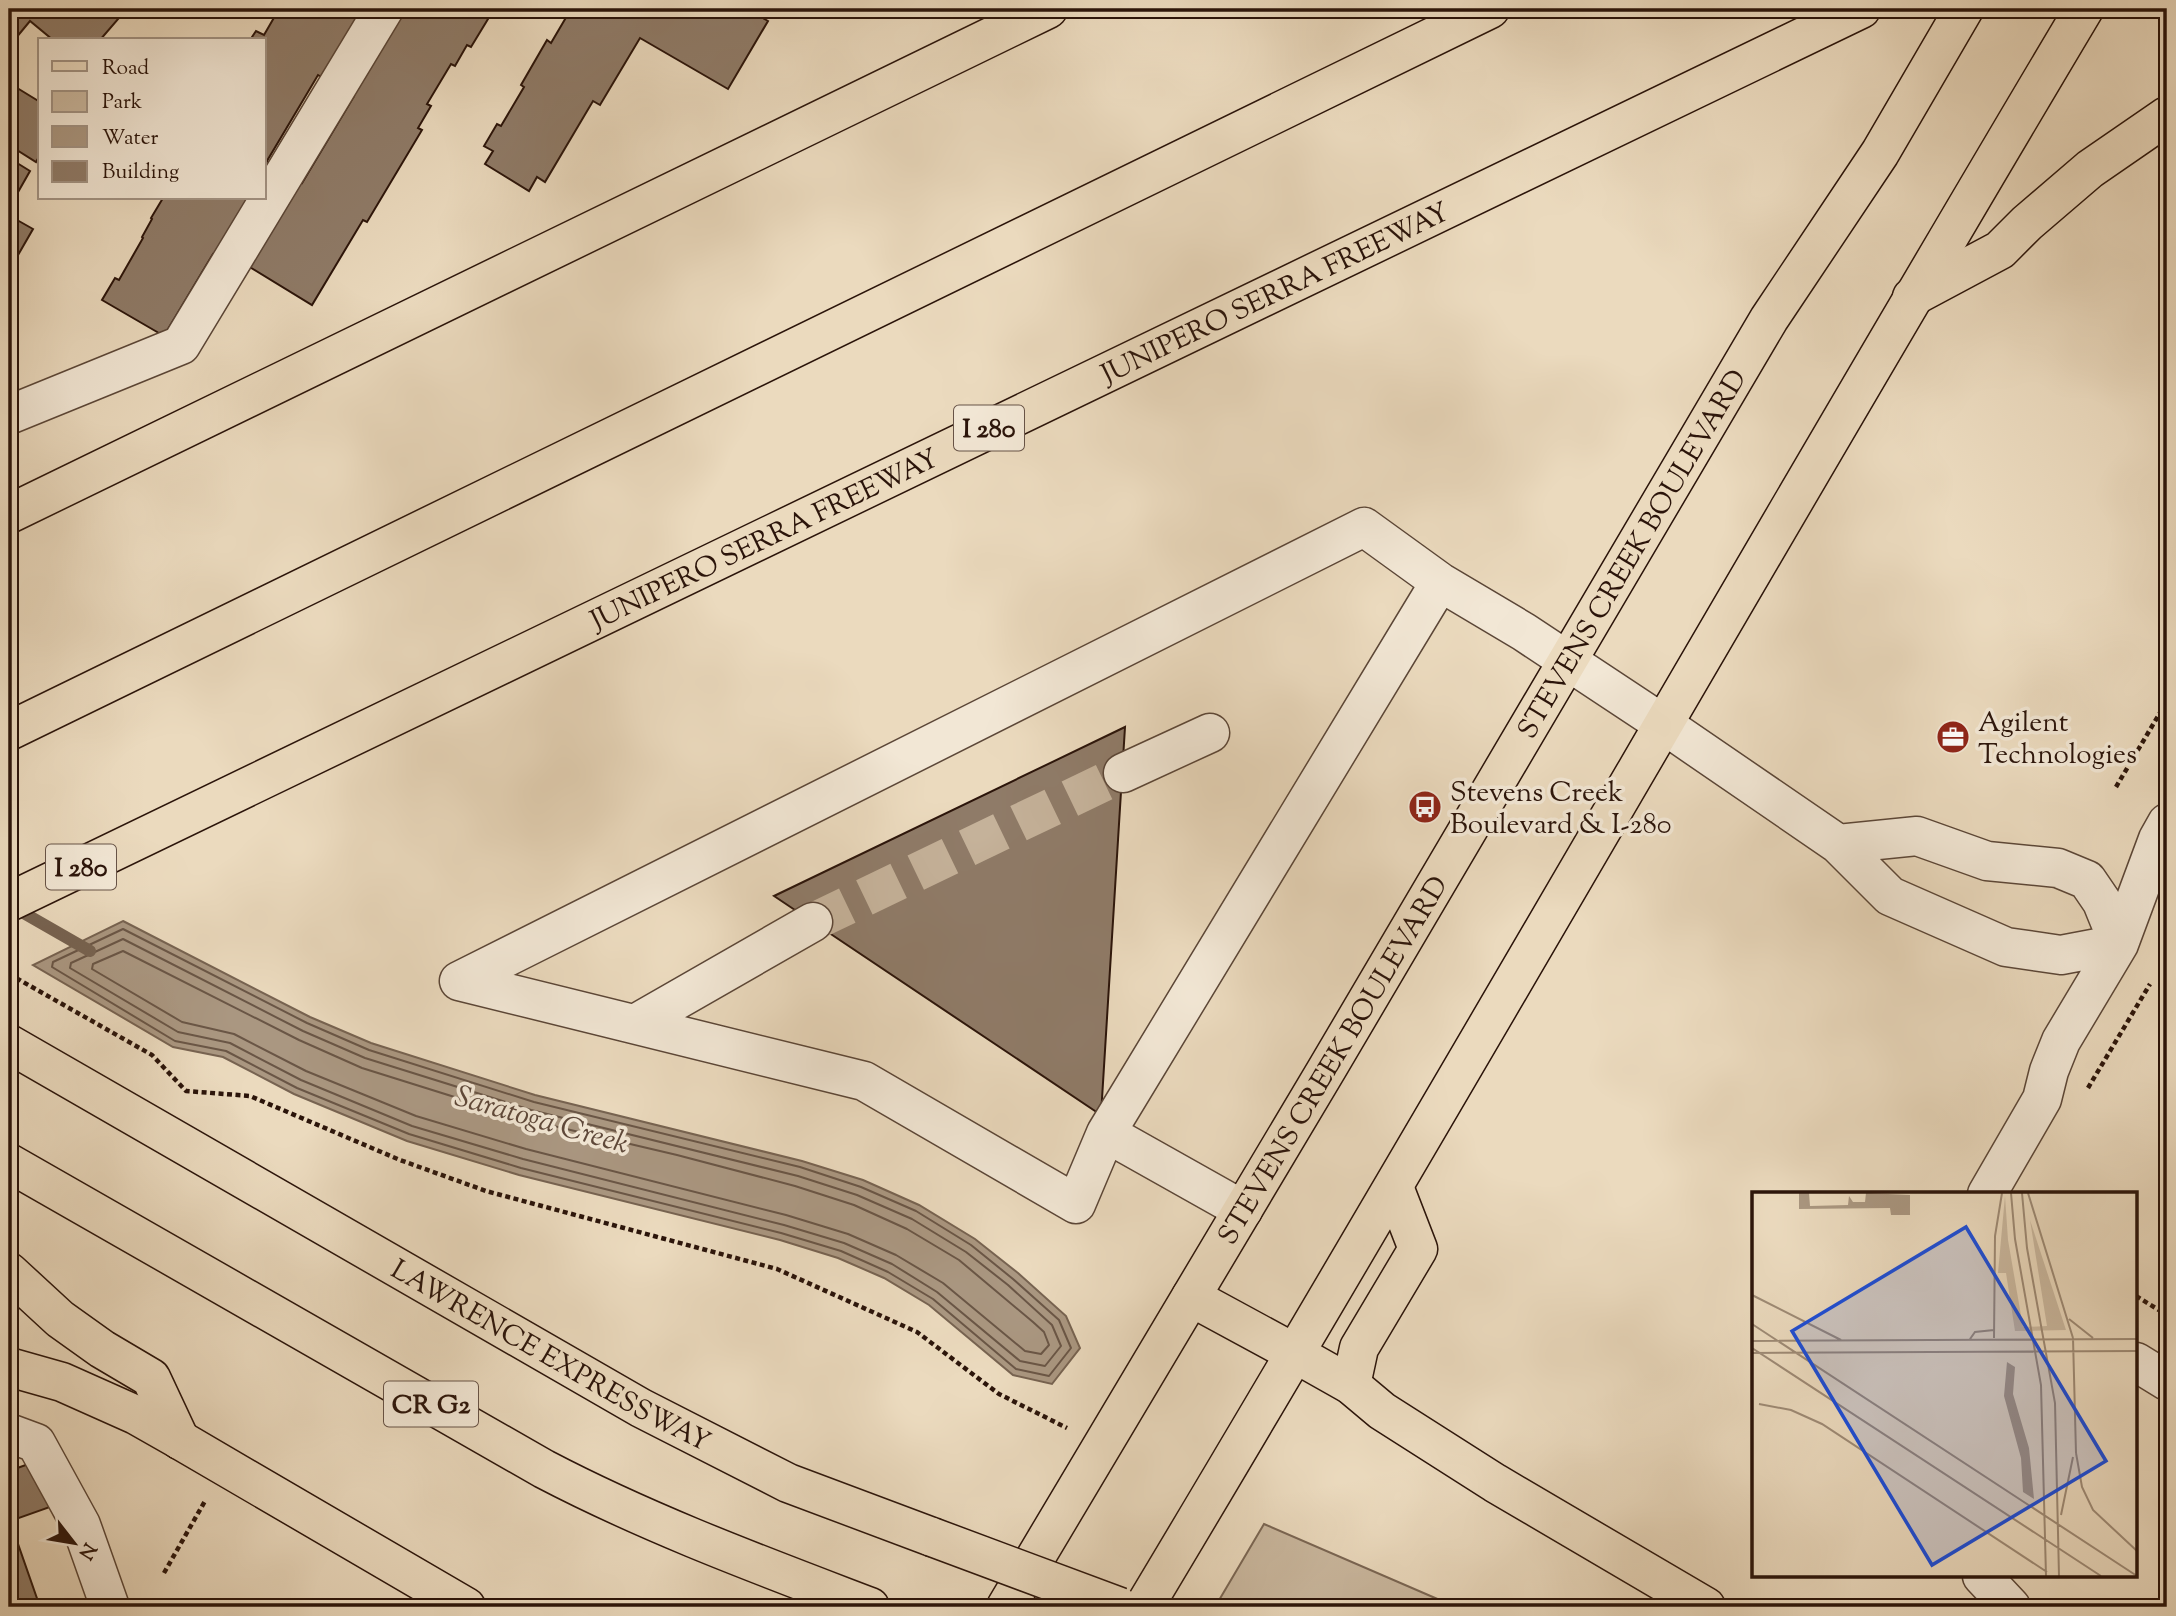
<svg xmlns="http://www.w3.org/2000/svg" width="2176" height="1616" font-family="'Sorts Mill Goudy',serif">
  <rect width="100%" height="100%" fill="#ebdabe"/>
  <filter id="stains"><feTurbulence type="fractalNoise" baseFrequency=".00286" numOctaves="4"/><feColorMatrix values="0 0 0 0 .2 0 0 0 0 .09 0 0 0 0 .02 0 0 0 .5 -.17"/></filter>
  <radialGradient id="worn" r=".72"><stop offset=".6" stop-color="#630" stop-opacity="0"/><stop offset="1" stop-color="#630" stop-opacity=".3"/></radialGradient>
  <path fill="#cab89f" stroke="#7a6654" stroke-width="2" d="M1264,1524l192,83h-182l-19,-7 -4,7h-36z"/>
  <path fill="#aa9781" stroke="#776351" stroke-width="2" d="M123,921l187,96 61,26 164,52 267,66 61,19 56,25 56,34 43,34 48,43 14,32 -28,36 -39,-9 -84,-70 -45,-27 -46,-20 -58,-18 -261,-65 -112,-34 -113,-47 -71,-37 -50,-10 -140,-82z"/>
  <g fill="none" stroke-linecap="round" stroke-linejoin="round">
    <path stroke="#6a5646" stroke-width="2" d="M123,929l184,94 62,27 165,52 266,65 61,20 55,24 55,34 42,34 46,41 12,28 -22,28 -33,-7 -83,-70 -45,-27 -47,-21 -60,-18 -260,-65 -112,-34 -112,-46 -71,-37 -51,-10 -123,-74 1,-5z
      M123,939l180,92 62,27 166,52 267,66 59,19 55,24 54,33 42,33 44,40 9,21 -16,20 -25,-5 -83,-69 -45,-28 -48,-21 -60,-18 -261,-66 -111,-33 -111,-46 -71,-37 -52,-11 -108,-64 1,-5z
      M123,951l176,89 63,28 166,52 149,35 118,31 59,19 53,24 52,31 74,62 11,10 5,13 -8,9 -16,-3 -82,-68 -47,-28 -48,-21 -62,-19 -260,-66 -110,-33 -110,-45 -72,-37 -52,-12 -90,-53 1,-5z"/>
    <path stroke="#776351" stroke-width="12" d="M15,908l75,43"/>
  </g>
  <path fill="#8f7b68" stroke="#2b140a" stroke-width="2" d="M9,9h98l12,9 -19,22h-47l-23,-19 -14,17 -7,-7z
    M279,9h85l-41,69 -5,-3 -51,86 5,3 -8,13v-137h-14l6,-9 8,4z
    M401,9h89l-5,8 3,2 -17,28 -4,-2 -12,21 -4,-2 -24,40 4,2 -13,22 4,2 -55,92 -4,-2 -51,85 -64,-39 48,-87 6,4 52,-87 -3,-2z
    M571,9h176l21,12 -40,68 -88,-51 -40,67 -7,-4 -48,81 -8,-5 -8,14 -44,-27 8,-13 -9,-5 13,-22 4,2 23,-39 -3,-2 26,-45 4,3z
    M9,83l31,19v53l-4,7 -27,-17z
    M9,158l21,13 -21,37z
    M163,198h89l-35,58 -4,-2 -49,82 -62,-36 13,-22 4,2 24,-42 -1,-1 10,-18 -1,-1z
    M10,216l23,13 -23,40 -1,-50z
    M1125,727l-24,388 -327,-219z
    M34,1462l16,45 -40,14 30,86h-31v-136z"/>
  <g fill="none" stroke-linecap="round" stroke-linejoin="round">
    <path stroke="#c5b29a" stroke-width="38" stroke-dasharray="38 19" stroke-linecap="butt" d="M813,922l310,-149"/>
    <defs>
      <path id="minor" d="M9,415l172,-70 203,-336
        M1123,773l87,-40
        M1838,844l79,-8 70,25 71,7 29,12 15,22 17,42
        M635,1024l178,-102
        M1106,1133l-30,71 -212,-123 -405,-100 905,-454 76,55 84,50 139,92 175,120 52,52 116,51 55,8 58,-11
        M1987,1194l55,-95 7,-28 12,-30 58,-97 39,-105 9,-16
        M1243,1210l-137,-77 334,-551
        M2136,1362l31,19
        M9,1433l27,10 45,82 29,82
        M1982,1576l29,31"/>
      <g id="major">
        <path d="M1191,1297l105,57"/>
        <path d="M180,1440l286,167"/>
        <path id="s1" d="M1006,1607l322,-540 441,-748 111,-166 84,-144"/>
        <path d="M1144,1607c318,-530 623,-1067 940,-1598"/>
      </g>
      <g id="highway">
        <path d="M1912,297l88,-47 27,-27 63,-54 77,-53"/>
        <path d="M9,514l1039,-505"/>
        <path d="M9,731l1481,-722"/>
        <path id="s2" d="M9,902l1852,-893"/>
        <path id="s3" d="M9,1044l632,364 147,75 144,54"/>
        <path d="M9,1163l535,306c105,55 216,96 326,138"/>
        <path d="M9,1272l51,47 42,30 49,29 29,62"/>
        <path d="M1296,1354l55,31 31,26 113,72 211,124"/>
        <path d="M9,1367l53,15 74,33 44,25"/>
        <path d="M1351,1385l8,-37 59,-99 -24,-62"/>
      </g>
    </defs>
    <use href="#minor" stroke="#5b4637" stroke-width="41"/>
    <use href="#major" stroke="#2b140a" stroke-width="41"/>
    <use href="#highway" stroke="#2b140a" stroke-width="41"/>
    <path stroke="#2b140a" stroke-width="4.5" stroke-dasharray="5 3.5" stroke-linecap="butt" d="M2116,787l51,-86
      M9,974l143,81 34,36 64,5 150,64 86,31 291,78 140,63 82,62 68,34
      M2088,1088l62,-104
      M2136,1296l31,19
      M164,1573l41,-72"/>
    <use href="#minor" stroke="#f2e7d5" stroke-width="38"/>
    <use href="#major" stroke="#ebdabe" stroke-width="38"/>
    <use href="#highway" stroke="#ebdabe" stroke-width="38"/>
    <defs>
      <path id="highway-bridge" d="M932,1537l188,70"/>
    </defs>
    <use href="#highway-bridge" stroke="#2b140a" stroke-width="41" stroke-linecap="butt"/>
    <use href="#highway-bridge" stroke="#ebdabe" stroke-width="38"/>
  </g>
  <defs>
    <symbol id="office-disc" viewBox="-11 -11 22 22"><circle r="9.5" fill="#8f2418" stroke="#f2e7d5"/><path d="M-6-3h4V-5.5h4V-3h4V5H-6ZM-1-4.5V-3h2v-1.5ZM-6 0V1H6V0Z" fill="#fff"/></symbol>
    <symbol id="bus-disc" viewBox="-11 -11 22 22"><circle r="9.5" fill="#8f2418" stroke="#f2e7d5"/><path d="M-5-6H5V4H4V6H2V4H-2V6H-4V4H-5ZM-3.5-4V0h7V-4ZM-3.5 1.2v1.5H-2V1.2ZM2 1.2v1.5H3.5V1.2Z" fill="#fff"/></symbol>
  </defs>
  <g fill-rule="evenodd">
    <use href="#office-disc" x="1934" y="718" width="38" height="38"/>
    <use href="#bus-disc" x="1406" y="788" width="38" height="38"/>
  </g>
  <g text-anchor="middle" stroke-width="7" stroke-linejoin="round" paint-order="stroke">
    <g fill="#f2e7d5" stroke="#675347" stroke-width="2">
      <rect x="954" y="405.5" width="70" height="45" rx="5"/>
      <rect x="46" y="844.5" width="70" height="45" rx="5"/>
      <rect x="384" y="1381.5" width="94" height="45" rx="5"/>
    </g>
    <g font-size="26" font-weight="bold" fill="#2b140a">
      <text x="989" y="437">I 280</text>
      <text x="81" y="876">I 280</text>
      <text x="431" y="1413">CR G2</text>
    </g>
    <g font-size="28" fill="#2b140a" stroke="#f2e7d5">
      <text dy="10" stroke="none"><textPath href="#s2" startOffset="1405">JUNIPERO SERRA FREEWAY</textPath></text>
      <text dy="10" stroke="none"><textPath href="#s2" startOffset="838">JUNIPERO SERRA FREEWAY</textPath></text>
      <text dy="10" stroke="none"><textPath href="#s1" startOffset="1225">STEVENS CREEK BOULEVARD</textPath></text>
      <text dy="10" stroke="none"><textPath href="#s1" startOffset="637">STEVENS CREEK BOULEVARD</textPath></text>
      <text dy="10" stroke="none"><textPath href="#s3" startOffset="625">LAWRENCE EXPRESSWAY</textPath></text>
    </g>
    <g font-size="28" fill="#2b140a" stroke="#f2e7d5" text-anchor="start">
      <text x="1978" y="731">Agilent<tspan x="1978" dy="32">Technologies</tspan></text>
      <text x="1450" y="801">Stevens Creek<tspan x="1450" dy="32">Boulevard &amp; I-280</tspan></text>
    </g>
    <g font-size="30" font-style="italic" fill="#5e483a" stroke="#f2e7d5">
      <text transform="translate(542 1119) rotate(16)" y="10">Saratoga Creek</text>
    </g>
  </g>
  <g transform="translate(1752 1192)">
    <rect width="385" height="385" fill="#ebdabe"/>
    <path d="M253,4l3,44 15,87 24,-1 -17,-106 36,110 -51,1 -9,-58h-8z" fill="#cab89f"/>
    <path d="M47,1h10l1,13 38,-1 1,-9 4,6h12l1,-9 44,2v20h-19l-1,-7 -91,1zM255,170l8,5 -2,27 16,54 5,51 -11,-7 -2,-34 -17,-62z" fill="#aa9781"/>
    <path fill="none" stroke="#9e8b76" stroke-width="2" d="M259,1l4,46 26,146 5,191M270,1l5,55 28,155 4,173M276,1l45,145M0,103l89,45M317,127l24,19M0,132l385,252M242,146l1,-102 7,-43M321,146l3,115M218,147l5,-7 19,-2M0,149l385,-2M0,156l349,228M0,161l385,-2M7,212l32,6 31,14 225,148M324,261l6,34 11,23 44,41M309,323l12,-58"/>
    <path fill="#1d4ed8" fill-opacity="0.15" stroke="#1d4ed8" stroke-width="3.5" d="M214,35l140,234 -174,104 -140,-234z"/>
    <rect width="385" height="385" fill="none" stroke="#2b140a" stroke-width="3.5"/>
  </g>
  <rect width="2176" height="1616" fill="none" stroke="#ebdabe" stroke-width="35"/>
  <rect x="10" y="10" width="2155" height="1595" fill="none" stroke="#2b140a" stroke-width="3.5"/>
  <rect x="18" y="18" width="2141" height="1581" fill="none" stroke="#2b140a" stroke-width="2"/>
  <rect x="38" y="38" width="228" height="161" fill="#f2e7d5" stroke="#a29384" stroke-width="2"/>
  <rect x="52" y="61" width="35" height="10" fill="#ebdabe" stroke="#a29384" stroke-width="2"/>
  <text x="102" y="74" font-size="21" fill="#2b140a">Road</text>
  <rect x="52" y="91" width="35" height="21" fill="#cab89f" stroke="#a29384" stroke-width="2"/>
  <text x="102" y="108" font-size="21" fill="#2b140a">Park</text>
  <rect x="52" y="126" width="35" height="21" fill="#aa9781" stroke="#a29384" stroke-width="2"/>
  <text x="102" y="144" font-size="21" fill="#2b140a">Water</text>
  <rect x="52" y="161" width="35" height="21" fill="#8f7b68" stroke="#a29384" stroke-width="2"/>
  <text x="102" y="178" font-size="21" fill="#2b140a">Building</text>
  <g transform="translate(74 1543) rotate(121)" stroke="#f2e7d5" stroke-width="5" paint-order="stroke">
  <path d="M0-5L12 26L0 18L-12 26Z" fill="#2b140a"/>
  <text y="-10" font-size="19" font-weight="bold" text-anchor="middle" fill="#2b140a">N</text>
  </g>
  <rect width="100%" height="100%" filter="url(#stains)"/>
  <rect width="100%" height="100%" fill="url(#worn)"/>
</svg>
